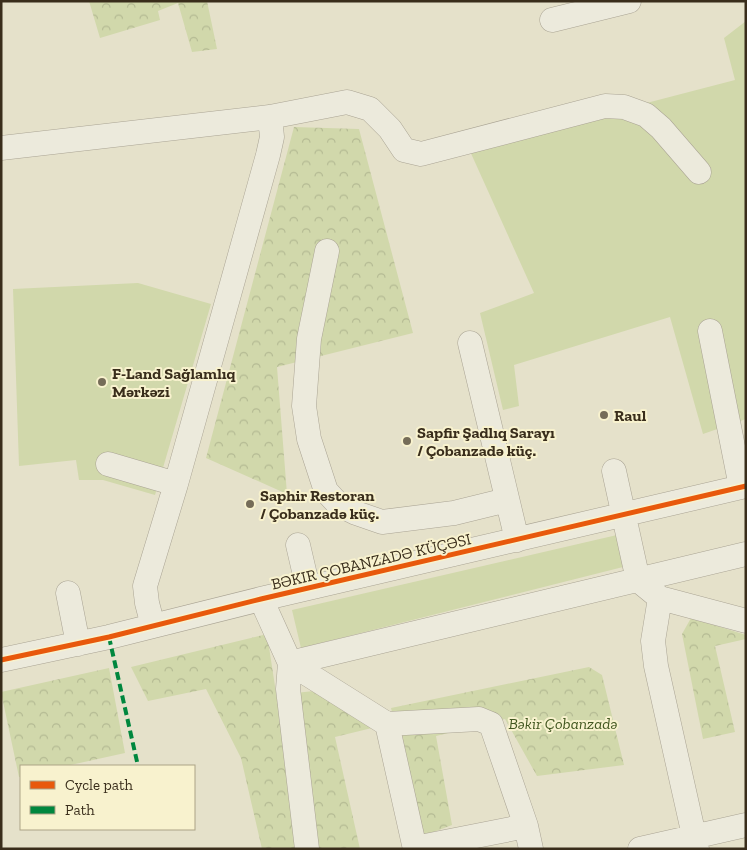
<svg xmlns="http://www.w3.org/2000/svg" width="747" height="850" font-family="'Zilla Slab',serif">
  <defs>
    <pattern id="forest-crowns" width="20" height="18" patternUnits="userSpaceOnUse" patternTransform="scale(1.25)"><rect width="20" height="18" fill="#d1d8ab"/><path d="M2 6a3 3 0 1 1 6 0M12 15a3 3 0 1 1 6 0" fill="none" stroke="#b4ba93"/></pattern>
  </defs>
  <rect width="100%" height="100%" fill="#e5e1ca"/>
  <path fill="url(#forest-crowns)" d="M89,1h118l10,48 -25,3 -14,-49 -20,8 2,9 -60,18z
    M294,127l65,2 54,204 -136,34 10,127 -81,-36z
    M691,618l55,17v4l-31,7 20,86 -32,7 -21,-105z
    M267,634l33,215h-38l-21,-91 -35,-69 -58,12 -17,-34z
    M589,667l13,8 22,90 -87,11 -32,-57 -69,17 16,89 -29,11 -32,-128z
    M109,668l16,85 -59,13h-45v11h-2l-18,-85z
    M314,691l58,37 -37,9 25,112h-43l-22,-156z"/>
  <path fill="#d1d8ab" d="M746,21v398l-43,15 -33,-117 -156,48 5,41 -16,4 -23,-97 54,-20 -65,-144 266,-69 -11,-42z
    M138,283l73,21 -56,191 -52,-15h-24l-3,-20 -57,6 -6,-177z
    M617,535l6,32 -322,81 -9,-38z"/>
  <g fill="none" stroke-linecap="round" stroke-linejoin="round">
    <defs>
      <path id="minor" d="M552,20l77,-19
        M1,148l269,-31 77,-15 23,7 20,20 14,21 17,4 184,-48 19,1 22,8 15,13 38,44
        M327,251l-18,88 -5,67 5,33 17,52 12,13 18,9 26,9 72,-9 53,-13
        M710,331l31,156
        M470,343l47,197
        M108,464l68,20
        M614,471l24,109 22,18 86,23
        M298,545l10,43
        M68,593l10,51
        M660,598l-7,43 3,25 41,183
        M261,599l29,64 -2,26 19,160
        M153,626l-6,-23 -2,-17 31,-102 92,-329 4,-18 -2,-20
        M1,660l108,-23 152,-38 485,-113
        M387,724l92,-5 12,5 35,102 5,23
        M415,848l111,-22
        M415,849l-28,-125 -97,-61 456,-109
        M640,849l106,-24"/>
    </defs>
    <use href="#minor" stroke="#aaa494" stroke-width="25"/>
    <use href="#minor" stroke="#eceadc" stroke-width="24"/>
    <path stroke="#00873e" stroke-width="4" stroke-dasharray="8 4" stroke-linecap="butt" d="M109,637l29,129"/>
    <defs>
      <path id="cycleway" d="M1,660l108,-23 152,-38 485,-113"/>
    </defs>
    <use href="#cycleway" stroke="#f8f2ce" stroke-width="8"/>
    <use href="#cycleway" stroke="#e8590c" stroke-width="5"/>
  </g>
  <g fill="#756c58" stroke="#f8f2ce" stroke-width="2">
    <circle cx="102" cy="382" r="5"/>
    <circle cx="604" cy="415" r="5"/>
    <circle cx="407" cy="441" r="5"/>
    <circle cx="250" cy="504" r="5"/>
  </g>
  <g text-anchor="middle" stroke-width="4" stroke-linejoin="round" paint-order="stroke">
    <g font-size="16" font-weight="bold" fill="#392d1b" stroke="#f8f2ce" text-anchor="start">
      <text x="112" y="379">F-Land Sağlamlıq<tspan x="112" dy="18">Mərkəzi</tspan></text>
      <text x="614" y="421">Raul</text>
      <text x="417" y="438">Sapfir Şadlıq Sarayı<tspan x="417" dy="18">/ Çobanzadə küç.</tspan></text>
      <text x="260" y="501">Saphir Restoran<tspan x="260" dy="18">/ Çobanzadə küç.</tspan></text>
    </g>
    <g font-size="16" fill="#392d1b" stroke="#f8f2ce">
      <text transform="translate(371 561) rotate(-13)" y="6">BƏKIR ÇOBANZADƏ KÜÇƏSI</text>
    </g>
    <g font-size="16" font-style="italic" fill="#425720" stroke="#f8f2ce">
      <text x="563" y="729">Bəkir Çobanzadə</text>
    </g>
  </g>
  <rect width="747" height="850" fill="none" stroke="#392d1b" stroke-width="5"/>
  <rect x="20" y="765" width="175" height="65" fill="#f8f2ce" stroke="#aca386"/>
  <rect x="30" y="781" width="25" height="8" fill="#e8590c" stroke="#aca386"/>
  <text x="65" y="790" font-size="15" fill="#392d1b">Cycle path</text>
  <rect x="30" y="806" width="25" height="8" fill="#00873e" stroke="#aca386"/>
  <text x="65" y="815" font-size="15" fill="#392d1b">Path</text>
</svg>
